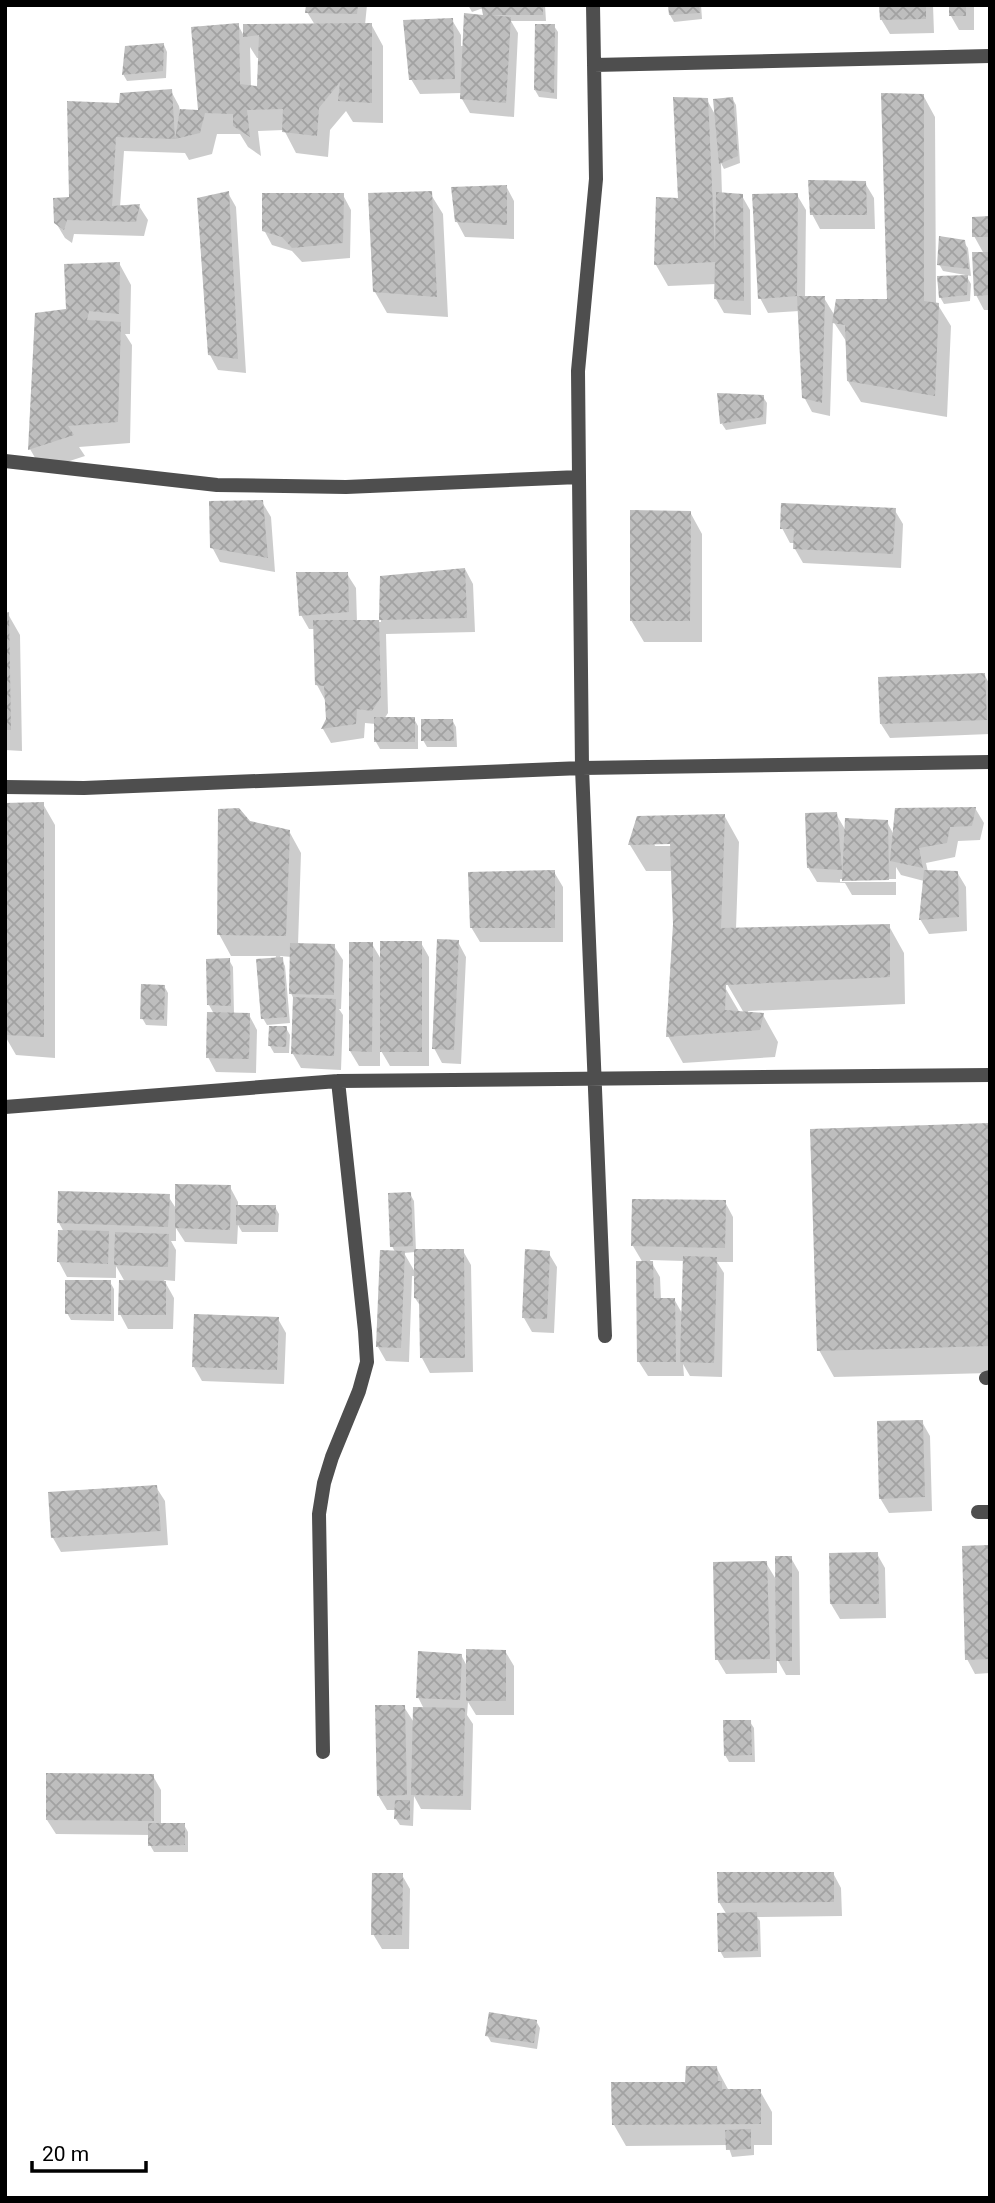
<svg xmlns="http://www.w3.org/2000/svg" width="995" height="2203" font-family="Roboto,sans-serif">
  <defs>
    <pattern id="building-cross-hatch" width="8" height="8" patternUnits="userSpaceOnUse" patternTransform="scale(1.75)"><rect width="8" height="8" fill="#bebebe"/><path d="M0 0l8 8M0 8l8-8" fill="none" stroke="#a2a2a2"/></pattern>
  </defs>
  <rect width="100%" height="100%" fill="#fff"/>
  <path fill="#0003" fill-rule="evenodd" d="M308,5h59l-2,20 6,-1 12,22v77l-30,-1 -7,-11 -16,19 -2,27 -32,-4 -12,-23 -26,1 3,25 -13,-9 -8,-13h-23l-5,20 -23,6 -4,-7 -61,-2 -4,56 19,-1 9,14 -4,16 -70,-2 -2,9 -7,-5 -9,-15 15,-24 50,-94 50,-14 8,15 1,5 19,1 39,-87 6,11 71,-11 -8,-13zM250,47l7,11h3l-2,30 -7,-1z
    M468,5h77l1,16h-35l7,12 -4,84 -44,-4 -8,-14v-6l-42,1 -9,-15 41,-59 9,15v11h3l21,-30 -2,-8 -11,4z
    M669,5h32l1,14 -28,3 -4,-7z
    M881,5h52l1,28 -44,1 -9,-15z
    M951,5h23v25h-15l-8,-14z
    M554,26l4,6 -1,67 -18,-2 -4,-7z
    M164,45l3,7 -1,26 -39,3 -4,-7z
    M923,95l12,22 1,188h2l13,21 -4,91 -86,-15 -13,-21v-37l-15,-23 -3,95 -18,-4 -8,-15 -5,-86 -31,2 -8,-15 37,-103 9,15 -1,88h19l11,18 54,-15z
    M732,98l4,7 4,58 -16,6 -3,-6 1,32 20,1 8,14 1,105 -27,-2 -8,-14v-15l-48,2 -12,-21 24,-65 27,-100 10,18z
    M865,183l9,15 1,31h-55l-8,-15z
    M506,186l8,15v38l-49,-2 -8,-15z
    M228,193l8,14 10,166 -28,-3 -8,-15z
    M430,193l13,21 5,103 -61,-4 -12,-21z
    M343,195l8,15 -1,48 -48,4 -10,-11 -20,-6 -8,-15z
    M990,218v92h-6l-8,-15 8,-41 -10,-18z
    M963,241l5,7 3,28 -28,-5 -4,-7z
    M119,263l12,22 -1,49h-5l7,11 -2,98 -51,4 6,9 -43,14 -12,-21 38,-138z
    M967,277l4,7 -1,17 -26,3 -4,-7z
    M763,397l4,6 -1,21 -40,6 -4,-6z
    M262,502l9,15 4,55 -55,-10 -8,-15z
    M894,509l9,15 -2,44 -98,-5 -8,-14v-6h-5l-8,-15z
    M690,512l12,22v108h-58l-13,-22z
    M465,569l8,15 2,48 -89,2 2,79 -4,6h30l4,7v23h-38l-4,-7v-18l-11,-1 -1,15 -33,5 -8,-14 5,-10 -3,-19 -8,-15 -2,-56h-6l-8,-14 46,-41 9,14 1,34h24l1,-44z
    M5,614h3l12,21 2,116 -17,-1z
    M984,674l6,11v49l-100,4 -9,-14z
    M452,720l4,7 1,20h-30l-4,-7z
    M43,804l12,21v233l-39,-3 -11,-19v-231z
    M975,808l9,15 -4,17 -22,1 -3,16 -29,6 2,9h29l9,15 1,44 -38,3 -9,-15 4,-38 -23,-6 -5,-8v12h-56v3h56v13h-44l-7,-12 -28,-1 -9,-15 28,-53 10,17 41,-9 7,13z
    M724,815l15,27 -3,87 153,-3 15,27 1,51 -157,7v3l15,1 15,27 -3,15 -92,6 -15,-27 6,-112 -1,-53h-27l-16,-26zM679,842v4h-24l-1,-3zM723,977l21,36h-4l-20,-34z
    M249,823l40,8 12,22 -3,92 36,1 9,14 -2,49h-2l4,6 -2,55 -40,-2 -8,-14 1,-54 -3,-7 1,-36 -12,-1 5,10 5,57 -23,2 -4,-7 13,-62h-45l-12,-22z
    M554,872l9,15v55h-83l-9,-15z
    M458,942l8,15 -5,107 -19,-1 -8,-15z
    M421,943l8,14v109h-39l-10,-17v17h-21l-9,-15 22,-107 10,17z
    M229,960l4,7 1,47 15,1 8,15 -1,43 -40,-1 -8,-15 6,-43 -5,-9z
    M164,986l4,7 -1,33 -21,-1 -4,-7z
    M286,1028l4,7 -1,18h-15l-4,-7z
    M990,1125v248l-156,4 -15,-27z
    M230,1187l8,15v4l37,1 4,7 -1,18h-36l-4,-7 -1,19 -52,-2 -9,-14v13h-5l5,9 -1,31 -11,-1 10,18 -1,31h-45l-8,-15 5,-32 -9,-16v12l-49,-1 -8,-15 5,-30 -5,-9 109,-27 9,14z
    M410,1194l4,7 2,50h47l8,14 2,107 -43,1 -8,-15 -1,-51 -6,-9v-22h-3l-3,86 -23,-1 -8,-14 17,-95 -3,-6zM415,1252v20l-11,-19z
    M725,1202l8,15v45h-16l7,11 -2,104 -32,-1 -7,-12 1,12h-36l-9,-14 4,-99 -10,-17zM650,1260l34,1 -1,54 -9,-16 -13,1 -1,-23z
    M548,1252l9,15 -3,66 -22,-1 -8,-14z
    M110,1282l4,7v32l-43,-1 -4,-7z
    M278,1319l8,14 -2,51 -82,-3 -8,-14z
    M922,1422l8,14 2,75 -43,2 -9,-15z
    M156,1487l9,14 3,44 -107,7 -8,-14z
    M990,1547v126l-15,1 -8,-15z
    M877,1554l8,14 1,50 -46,1 -9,-15z
    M791,1558l8,14 1,103h-14l-9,-16v14l-51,1 -9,-15 49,-96 11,18z
    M505,1651l9,15v49h-38l-8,-13 -1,13 6,9 -2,86 -50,-1 -7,-13 -1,30 -13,-1 -4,-6v-9h-9l-9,-15 26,-88 11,17 9,-15 -6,-12 43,-42 6,11z
    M750,1722l4,6 1,34h-26l-4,-7z
    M153,1776l8,14v35h23l4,7v20h-34l-4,-7v-10l-94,-1 -9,-14z
    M833,1873l8,15 1,28 -85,1 3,4 1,36 -37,1 -4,-7 7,-36 -8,-13z
    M402,1875l8,14 -1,60h-27l-9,-15z
    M536,2021l4,7 -3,21 -46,-7 -4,-7z
    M716,2067l13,24h31l12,21v33h-18v10l-22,2 -4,-12 -102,1 -12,-21z"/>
  <path fill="url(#building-cross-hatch)" d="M306,5h52l-1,9 -52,-1z
    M481,5h62v10h-53l21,2 -5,86 -46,-4 4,-86 19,2z
    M668,5h31l1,8 -31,2z
    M879,5h47v14l-46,1z
    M949,5h17v11h-17z
    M453,18l2,61 -46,1 -6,-60z
    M239,23l1,61 17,2 2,-51 -16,2v-13l129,-1v80l-34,-2 2,-19 -21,26 -2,28 -35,-4 1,-23 -36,1 3,27 -17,-11v-12l-28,-1 -5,20 -25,6 5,-30 18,1 -7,-83z
    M535,24h20l-1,69 -20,-3z
    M164,43l-1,28 -41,4 3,-29z
    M172,89l3,50 -59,-2 -4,69 28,-2 -4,18 -69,-2 -3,10 -10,-7 -1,-25 16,-1 -2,-96 52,2 1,-10z
    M881,93l43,1v207l15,2 -4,93 -88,-15 -2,-56 -13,-2 4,-24h51z
    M673,97l35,1 7,155 1,-61 27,2 1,107 -30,-2 1,-37 -61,3 2,-68 22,1z
    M733,97l5,59 -19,8 -6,-65z
    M808,180l58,1 1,34h-57z
    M507,185v40l-52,-3 -4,-35z
    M229,191l9,168 -30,-4 -11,-157z
    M432,191l5,106 -64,-5 -5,-99z
    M262,193h82l-1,50 -51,5 -10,-11 -20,-6z
    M798,193l-1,103 -39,3 -6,-105z
    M990,216v21h-18v-20z
    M939,236l26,4 4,29 -32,-4z
    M972,252h18v43l-16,1z
    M120,262l-1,52 -30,-3 -2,9 34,2 -3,100 -50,4 6,9 -46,15 7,-137 31,-4 -2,-45z
    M968,275l-1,20 -28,3 -2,-22z
    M797,296h28l-3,107 -20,-5z
    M717,393l47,2 -1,22 -43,7z
    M263,500l5,58 -58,-10 -1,-47z
    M781,503l115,5 -3,46 -100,-5 1,-20h-14z
    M630,510l61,1 -1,110h-60z
    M465,568l2,50 -88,2 2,77 -9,14 -15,-2 -1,15 -35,5 5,-10 -2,-33 -9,-1 -2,-65h66l1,-44z
    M296,572h52l1,40 -50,4z
    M9,612l2,118h-6v-117z
    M985,673l2,47 -107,4 -2,-47z
    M374,717h41v25h-41z
    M421,719h32l1,22h-33z
    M44,802v235l-39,-2v-232z
    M976,807l-4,19 -22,1 -3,16 -28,5 4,20 -33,-7 5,-53z
    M239,808l11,13 40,9 -4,106 -69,-1 1,-126z
    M837,812l5,58 -35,-2 -2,-55z
    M725,814l-4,114 169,-4v53l-164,8 -1,25 39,3 -4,17 -94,7 7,-113 -3,-80 -42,1 9,-29z
    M845,818l43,2 1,60 -47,1z
    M555,870v58h-85l-2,-56z
    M924,870l34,1 1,46 -40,3z
    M437,939l22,1 -5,110 -22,-1z
    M380,941h42v111h-42z
    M349,942h24l-1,110 -23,-1z
    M290,943l45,1 -1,51 -45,-1z
    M283,957l4,60 -26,2 -5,-60z
    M230,958l1,48 -24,-1 -1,-46z
    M141,984l24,1 -1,35 -24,-1z
    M293,997l43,2 -2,57 -43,-2z
    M207,1012l43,1 -1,46 -43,-1z
    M269,1026h18l-1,21 -18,-1z
    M990,1123v223l-173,5 -7,-222z
    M175,1184l56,1 -1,45 -55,-2z
    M58,1191l112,3 -2,33 -111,-4z
    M411,1192l2,54 -23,1 -2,-54z
    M632,1199l94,1 -1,48 -94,-2z
    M236,1205h40l-1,20h-39z
    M58,1230l51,1 -1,33 -51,-2z
    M115,1232l54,2 -1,33 -54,-2z
    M414,1249h50l1,109h-45l-1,-59 -5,-1z
    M525,1249l25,2 -3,68 -25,-1z
    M380,1250l25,1 -4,97 -25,-1z
    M683,1256l34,1 -3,106 -34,-1z
    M636,1261h17l1,37h21l1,64h-39z
    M65,1280h46v34h-46z
    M119,1280l47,1v34h-48z
    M194,1314l85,3 -2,53 -85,-3z
    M923,1420l2,77 -46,2 -2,-78z
    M157,1485l4,46 -110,7 -3,-46z
    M990,1545v114l-25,1 -3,-114z
    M878,1552l1,52h-49l-1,-51z
    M775,1556h17v105h-16z
    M767,1561l3,98 -55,1 -2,-98z
    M466,1649l40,1v51h-40z
    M418,1651l44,3 -2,46 -44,-2z
    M375,1705h30l2,90 -30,1z
    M413,1707l52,1 -2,88 -52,-1z
    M723,1720h28l1,35 -28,1z
    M46,1773l108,1v47l-108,-1z
    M395,1800h15v20l-16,-1z
    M148,1823h37v22l-37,1z
    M717,1872h117v30l-116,1z
    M372,1873h31l-1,62h-31z
    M757,1912l1,39 -40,1 -1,-39z
    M489,2012l48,8 -3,23 -49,-7z
    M686,2066h31l1,15h4v8h39v35l-149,1 -1,-43h74z
    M751,2129v20l-25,1 -1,-20z"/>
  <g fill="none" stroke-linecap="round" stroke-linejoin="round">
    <path stroke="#4e4e4e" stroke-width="14" d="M593,5l3,174 -18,192 1,106 3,291 23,568
      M594,65l396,-9
      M5,461l212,24 129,2 233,-10
      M5,787l79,1 498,-20 408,-6
      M5,1107l333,-26 652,-6
      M986,1378l4,-1
      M978,1512h12
      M323,1752l-4,-238 5,-31 8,-26 27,-66 8,-29 -2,-31 -27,-250"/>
  </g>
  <rect width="995" height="2203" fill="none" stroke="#000000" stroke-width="14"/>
  <path d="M32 2161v10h114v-10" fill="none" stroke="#000000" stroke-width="3.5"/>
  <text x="42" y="2161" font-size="21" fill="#000000" stroke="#ffffff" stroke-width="5" paint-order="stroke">20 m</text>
</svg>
